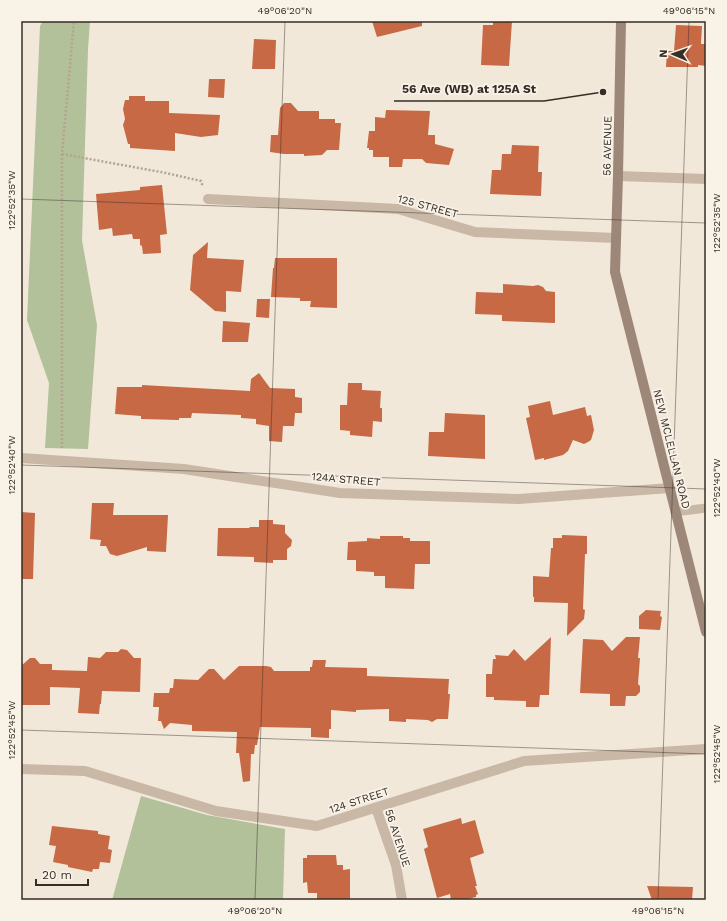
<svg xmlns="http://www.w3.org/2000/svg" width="727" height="921" font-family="'Work Sans',sans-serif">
  <rect width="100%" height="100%" fill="#f2e8da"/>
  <path fill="#b2c19a" d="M43,21h47l-2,28 -6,191 15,85 -9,124 -43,-1 4,-65 -22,-63 13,-294z
    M141,796l66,19 78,14 -2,71h-171z"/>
  <path fill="#c66944" d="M372,21h50v5l-45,11z
    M493,21h19l-3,45 -28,-1 2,-40h10z
    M676,25l26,1 -1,18h5v22l-8,-1v2h-32l1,-16h7z
    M254,39l22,1 -1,29h-23z
    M209,79h16l-1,19 -16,-1z
    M129,96h16v5h24v12l51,2 -2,20 -17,2 -26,-4v18l-45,-3v-4h-2l-5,-19 2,-6 -2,-10 2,-9h4z
    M284,103h7l7,8h21v8h16v4h6l-2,27h-12l-5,5 -18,1v-2h-20l-14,-2 1,-17h7l2,-27z
    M386,110l44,1 -2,24h7v9l19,5 -5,16 -23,-2 -4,-4h-19l-1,8h-13v-10h-16v-7h-4v-2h-2l2,-17h6v-14l10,1z
    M512,145l27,1 -1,26h4l-1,24 -51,-2 2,-24h9l1,-16h9z
    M162,185l5,49 -7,1 1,18 -18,1 -1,-8 -2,-1v-6h-7l-1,-5 -19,2 -1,-8 -13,2 -3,-36 44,-4v-3z
    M208,242l-1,16 37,2 -3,32 -15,-1v21l-11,-1 -25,-21 3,-35z
    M275,258h62v50l-27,-1 1,-6h-11v-3l-29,-1 2,-29h1z
    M503,284l30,2 5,-1 5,2 3,4 9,1v31l-53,-2v-6l-27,-1 1,-22 27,1z
    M257,299h13l-1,19 -13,-1z
    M223,321l27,2 -2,19h-26z
    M259,373l11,15 25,1v8l7,1v15h-7l-1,13h-11l-1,16 -13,-1v-15l-13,-2v-5l-15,-1v-3l-49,-2 -1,5h-12v2l-38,-1v-3l-26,-2 2,-27h25v-2l108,6 1,-12z
    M348,383h14v7l19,1 -1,17h2v14l-9,-1 -1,16 -22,-2v-4l-10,-1v-25h7z
    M550,401l3,14 32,-8 2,9 4,-1 3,15 -3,10 -3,2 -4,2 -11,-4 -5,11 -5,4 -19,5v-2l-9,2 -9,-42 4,-1 -2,-11z
    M445,413l40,2v44l-57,-3 1,-24h15z
    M92,503h22l-1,12h55l-2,37 -19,-1v-4l-30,9 -7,-2 -4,-8h-6l1,-6 -11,-1z
    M21,512l14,1 -2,66h-12z
    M259,520h14v4l12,1v8l7,7 -1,6 -4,3v11h-14v3l-19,-1v-5l-37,-1 1,-28h31l1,-1h9z
    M562,535l25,1v18h-2l-2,55 2,1 -1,9 -17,17 1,-33 -34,-1v-5h-1v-21l16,1 2,-29h2v-10h9z
    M380,536h23v2h7v3h20v23h-15l-1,25 -29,-1v-12h-11v-4l-18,-1v-11h-9l1,-18 19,-1v-3l13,1z
    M646,610l15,1 -1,5 2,1 -2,13 -21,-1v-13z
    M551,637l-2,58h-9l-1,12h-13v-6l-32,-1v-3h-8v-23h6l1,-15h3l-1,-4 13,1 6,-7 11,12z
    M626,637h14l-2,21h2l-2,26 2,2v6l-4,4h-10l-1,10h-15v-12l-30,-1 3,-54 20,1 9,11z
    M121,649l6,1 7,8h7l-1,34 -38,-1 -1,13h-1l-1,10 -21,-1 2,-25 -30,-1v18h-29v-39l9,-8h5l5,6h12v6l35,1 1,-14 12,1 6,-6h12z
    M313,660h13l-1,7 42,1v8l82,3 -1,15h2l-2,25h-11l-5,3 -4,-2 -22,-1v3l-17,-1v-12l-33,1v2l-25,-2v19h-2v9l-18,-1v-9l-51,-1 -3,18h-2l-1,9h-3l-1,27 -7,1 -4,-29h-3l1,-21 -45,-1v-6l-22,-2 -6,6 -3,-8h-3l1,-14h-6l1,-14h15l1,-5h3l1,-9 24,1 11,-11h5l10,11 15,-14h27l5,1 3,4h36v-4h2z
    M461,818l1,6 13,-4 9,33 -14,5 7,28h-2l3,8 -2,1v2l-12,3h-13l-1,-6 -13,4 -13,-49 4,-2 -5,-18z
    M52,826l46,5v3l12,2 -2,13 4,1 -2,13 -10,-1 -1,7h-6l-1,3 -24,-5v-2l-15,-3 3,-16 -7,-1z
    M307,855h29l1,10h6v5l7,-1v31h-33v-7h-9l-1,-11 -4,1v-25h4z
    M647,886l46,1 -1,13h-40z"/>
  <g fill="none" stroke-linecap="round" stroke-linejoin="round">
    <path stroke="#b6a291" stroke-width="2.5" stroke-dasharray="2 2" stroke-linecap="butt" d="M62,154l104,19 35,8 2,6
      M62,448v-294l12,-133"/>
    <path stroke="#cab8a6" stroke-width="9" d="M675,512l31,-4"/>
    <path stroke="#cab8a6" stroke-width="10" d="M618,176l88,3
      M208,199l190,10 77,23 141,6
      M21,458l163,11 156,24 179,6 151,-11
      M21,769l64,2 131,40 101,15 207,-65 182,-12
      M376,808l20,57 6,35"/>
    <path stroke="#9d8778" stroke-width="10" d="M621,21l-3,155 -3,96 91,360"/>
  </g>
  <path fill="none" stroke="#362d27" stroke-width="1" stroke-opacity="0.45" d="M21,199l685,24M21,465l685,24M21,730l685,24M255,900l30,-879M658,900l31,-879"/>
  <g text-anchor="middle" stroke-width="3.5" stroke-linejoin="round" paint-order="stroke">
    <g font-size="11" fill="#362d27" stroke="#f9f2e7">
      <text transform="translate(607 146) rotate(-89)" y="4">56 AVENUE</text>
      <text transform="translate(428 206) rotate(15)" y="4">125 STREET</text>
      <text transform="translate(672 449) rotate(76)" y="4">NEW MCLELLAN ROAD</text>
      <text transform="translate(346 479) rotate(5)" y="4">124A STREET</text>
      <text transform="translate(359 800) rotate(-18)" y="4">124 STREET</text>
      <text transform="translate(398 838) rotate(72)" y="4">56 AVENUE</text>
    </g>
  </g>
  <path fill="none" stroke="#362d27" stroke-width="1.5" d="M603 92L544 101H394"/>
  <circle fill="#362d27" stroke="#f9f2e7" stroke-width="1.5" cx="603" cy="92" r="4"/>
  <g font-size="12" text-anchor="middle" font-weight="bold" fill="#362d27" stroke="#f9f2e7" stroke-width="3.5" stroke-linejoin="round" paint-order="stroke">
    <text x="469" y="93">56 Ave (WB) at 125A St</text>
  </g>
  <rect width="727" height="921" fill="none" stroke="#f9f2e7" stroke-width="44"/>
  <g transform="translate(673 54) rotate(272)" stroke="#f9f2e7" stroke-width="3" paint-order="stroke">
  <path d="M0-3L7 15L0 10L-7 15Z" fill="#362d27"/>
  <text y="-6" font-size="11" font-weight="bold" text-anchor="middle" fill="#362d27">N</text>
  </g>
  <path d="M36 879v6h52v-6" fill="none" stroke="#362d27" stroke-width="2"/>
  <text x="42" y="879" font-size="12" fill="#362d27" stroke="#f9f2e7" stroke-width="3" paint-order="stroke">20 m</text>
  <rect x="22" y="22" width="683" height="877" fill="none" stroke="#362d27" stroke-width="1.5"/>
  <g font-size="10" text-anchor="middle" fill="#362d27">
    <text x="285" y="14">49°06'20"N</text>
    <text x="689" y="14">49°06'15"N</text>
    <text transform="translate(11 200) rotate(-90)" y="4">122°52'35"W</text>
    <text transform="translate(716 223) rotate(-90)" y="4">122°52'35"W</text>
    <text transform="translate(11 465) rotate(-90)" y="4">122°52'40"W</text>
    <text transform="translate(716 488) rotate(-90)" y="4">122°52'40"W</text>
    <text transform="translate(11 730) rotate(-90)" y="4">122°52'45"W</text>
    <text transform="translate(716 754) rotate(-90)" y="4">122°52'45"W</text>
    <text x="255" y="914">49°06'20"N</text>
    <text x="658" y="914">49°06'15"N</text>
  </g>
</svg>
